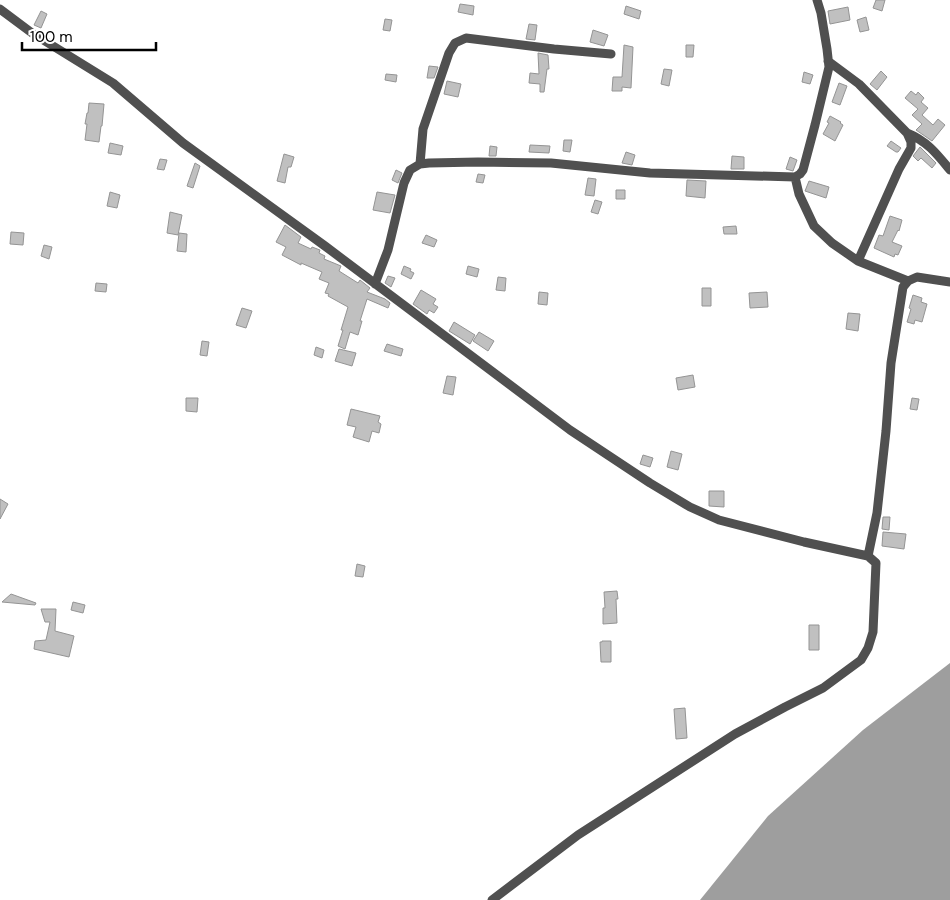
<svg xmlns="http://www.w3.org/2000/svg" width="950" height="900" font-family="'DM Sans',sans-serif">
  <rect width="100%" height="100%" fill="#fff"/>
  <path fill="#9e9e9e" d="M950,663v237h-250l68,-84 95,-86z"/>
  <path fill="#c0c0c0" stroke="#949494" d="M876,0h9l-3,11 -9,-3z
    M460,4l14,2 -1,9 -15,-3z
    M626,6l15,5 -2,8 -15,-5z
    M848,7l2,13 -20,4 -2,-13z
    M41,11l6,3 -6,14 -7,-3z
    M866,17l3,13 -9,2 -3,-12z
    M385,19l7,1 -2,11 -7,-1z
    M529,24l8,1 -2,15 -9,-1z
    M593,30l15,5 -4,11 -14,-4z
    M624,45l9,2 -2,41 -9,-1v4h-10l1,-14h9z
    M686,45h8l-1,12h-7z
    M538,53l10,2 1,14h-2l-3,23h-4v-8l-11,-1 1,-10 9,1z
    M429,66l9,1 -4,11h-7z
    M664,69l8,1 -3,16 -8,-2z
    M881,71l6,6 -10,13 -7,-6z
    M804,72l9,3 -3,9 -8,-2z
    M386,74l11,1 -1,7 -11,-2z
    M447,81l14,3 -3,13 -14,-3z
    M839,83l8,3 -7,19 -8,-3z
    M911,91l5,4 2,-3 6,6 -3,4 7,6 -6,7 11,10 5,-6 7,6 -13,16 -16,-11 6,-6 -10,-9 6,-6 -13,-11z
    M89,103l15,1 -2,22h-1l-2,16 -14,-2 2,-16h-2l2,-11h1z
    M830,116l11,6 -1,1 3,2 -8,16 -12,-7 6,-11 -2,-1z
    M564,140h8l-2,12 -7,-1z
    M891,141l10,7 -3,4h-2l-9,-6z
    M110,143l13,3 -2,9 -13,-2z
    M530,145l20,1 -1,7 -20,-1z
    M490,146l7,1 -1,9h-7z
    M920,147l16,16 -4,5 -11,-10 -3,3 -5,-5z
    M626,152l9,3 -3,10 -10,-2z
    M284,154l10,3 -3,10h-3l-3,16 -8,-2z
    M732,156l12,1v12h-13z
    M790,157l7,3 -4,11 -7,-2z
    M160,159l7,1 -3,10 -7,-1z
    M195,163l5,3 -7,22 -6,-2z
    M396,170l6,3 -4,10 -6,-3z
    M478,174l7,1 -2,8 -7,-1z
    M588,178l8,1 -2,17 -9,-1z
    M687,180l19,1 -1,17 -19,-2z
    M809,181l20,6 -3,11 -21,-7z
    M616,190h9v9h-9z
    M110,192l10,3 -3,13 -10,-2z
    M377,192l18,3 -5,18 -17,-3z
    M595,200l7,2 -4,12 -7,-2z
    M170,212l12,3 -4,20 -11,-2z
    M890,216l12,4 -3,11 -1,-1 -6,12 10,4 -4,9 -3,-1 -1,3 -20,-9 5,-13 4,1z
    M285,225l16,12 -3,6 13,6 1,-2 8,3 -1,3 6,3 -1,3 17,7 -2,5 19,12 2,-3 10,8 -3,4 18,7 5,4 -2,5 -21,-9 -7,22h2l-4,14 -8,-3 -5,17 -7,-3 5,-16h-2l7,-23 -20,-11 1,-2 -4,-1 4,-10 -10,-4 3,-7 -21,-9v2l-19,-10 4,-8 -10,-5z
    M736,226l1,8h-13l-1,-7z
    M11,232l13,1 -1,12 -13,-1z
    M179,233l8,1 -1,18 -9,-1z
    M426,235l11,5 -3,7 -12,-4z
    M44,245l8,2 -3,12 -8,-3z
    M404,266l7,3 -1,2 4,2 -3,6 -10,-5z
    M468,266l11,3 -2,8 -11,-3z
    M388,276l7,2 -4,9 -6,-4z
    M498,277l8,1 -1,13 -9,-1z
    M96,283l11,1 -1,8 -11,-1z
    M702,288h9v18h-9z
    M421,290l15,9 -3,5 5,3 -4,6 -5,-3 -2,4 -14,-10z
    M539,292l9,1 -1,12 -9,-1z
    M767,292l1,15 -18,1 -1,-15z
    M913,295l9,3 -1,4 6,2 -5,18 -7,-2 -1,4 -7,-2 4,-13 -2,-1z
    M242,308l10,3 -6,17 -10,-3z
    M848,313l12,1 -2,17 -12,-2z
    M454,322l21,13 -5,9 -21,-13z
    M479,332l15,9 -6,10 -15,-10z
    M202,341l7,1 -2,14 -7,-1z
    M387,344l16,5 -2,7 -17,-5z
    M316,347l8,3 -2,8 -8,-3z
    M339,349l17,4 -4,13 -17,-5z
    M693,375l2,12 -17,3 -2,-12z
    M447,376l9,1 -3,18 -10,-2z
    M186,398h12l-1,14 -11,-1z
    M912,398l7,1 -2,11 -7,-1z
    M351,409l29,7 -2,6 3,2 -2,9 -7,-2 -3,11 -16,-5 3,-10 -9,-2z
    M671,451l11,3 -4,16 -11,-3z
    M643,455l10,3 -3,9 -10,-3z
    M709,491h15v16l-15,-1z
    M0,499l8,5 -8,15z
    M883,517h7l-1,13 -7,-1z
    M883,532l23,2 -2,15 -22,-3z
    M357,564l8,2 -2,11 -8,-1z
    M617,591l1,8h-2l1,24 -14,1v-16h2l-1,-16z
    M11,594l25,9 -1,2 -33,-3z
    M73,602l12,3 -2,8 -12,-3z
    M41,609h15l-1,22 19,5 -5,21 -35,-8 1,-8 11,-1 4,-18h-5z
    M809,625h10v25h-10z
    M602,641h9v21h-10l-1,-20h2z
    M685,708l2,30 -11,1 -2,-30z"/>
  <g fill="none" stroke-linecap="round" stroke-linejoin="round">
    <path stroke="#505050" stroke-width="9" d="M0,9l32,24 81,50 70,60 142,103 245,184 80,53 40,24 29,13 85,22 64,14 8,7 -3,69 -5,16 -7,12 -38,28 -38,19 -50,27 -157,101 -86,65
      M828,61l31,23 48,49 4,9v6l-12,21 -41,92
      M907,133c20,8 30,21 43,37
      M420,164l3,-35 26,-76 6,-10 11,-5 88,11 57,5
      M795,177l4,17 15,32 18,17 26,18 50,20
      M375,284l13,-34 16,-67 6,-13 10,-6 9,-1 49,-1 73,1 99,10 145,4 5,-3 3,-4 12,-45 14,-58 -2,-18 -6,-36 -4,-13
      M868,556l9,-43 9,-82 5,-68 12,-76 5,-6 9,-4 33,5"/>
  </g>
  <path d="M22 42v8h134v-8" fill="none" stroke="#000000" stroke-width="2.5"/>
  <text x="30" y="42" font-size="15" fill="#000000" stroke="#ffffff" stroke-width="4" paint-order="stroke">100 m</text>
</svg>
